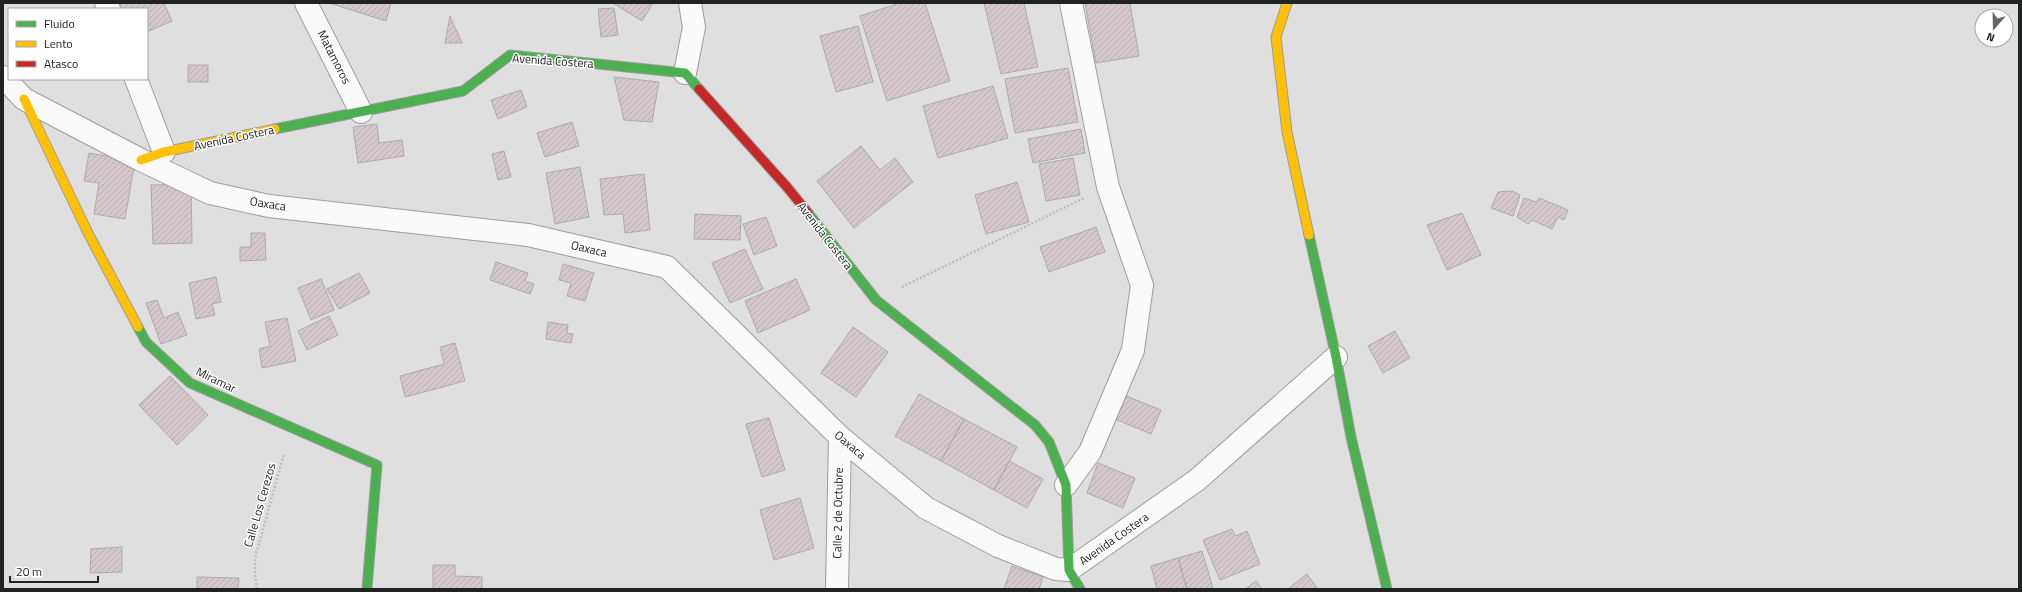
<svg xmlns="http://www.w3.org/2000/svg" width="2022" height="592" font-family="'Titillium Web',sans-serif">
  <defs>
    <pattern id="building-hatch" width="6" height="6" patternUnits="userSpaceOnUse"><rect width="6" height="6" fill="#d5c8cd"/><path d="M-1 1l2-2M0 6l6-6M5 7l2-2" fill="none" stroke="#b7acb0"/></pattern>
  </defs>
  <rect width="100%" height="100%" fill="#dfdfdf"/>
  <path fill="url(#building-hatch)" stroke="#ababab" d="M112,3h52l8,18 -25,11v-23h-32z
    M329,3h62l-5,18z
    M613,3h40l-11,18z
    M900,3h25l25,78 -63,20 -27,-85z
    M984,3h40l14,64 -37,7z
    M1085,3h45l9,53 -43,7z
    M614,8l4,27 -17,2 -3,-28z
    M450,16l12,27h-17z
    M858,26l15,56 -37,10 -16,-56z
    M188,65h20v17h-20z
    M1068,68l10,54 -63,11 -10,-54z
    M614,77l45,5 -7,40 -28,-2z
    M993,86l15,52 -70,20 -15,-52z
    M521,90l6,17 -29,12 -7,-19z
    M572,122l7,24 -34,11 -8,-24z
    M377,124l2,19 23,-3 2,16 -46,7 -5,-36z
    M1081,129l4,24 -52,10 -5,-24z
    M861,146l19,24 15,-12 18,24 -59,46 -37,-47z
    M504,151l7,26 -13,3 -6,-26z
    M89,153l46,8 -10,58 -31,-5 5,-31 -15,-2z
    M1073,158l7,37 -34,6 -7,-37z
    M580,167l9,50 -34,7 -9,-51z
    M644,174l6,56 -25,3 -2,-19 -19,1 -4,-36z
    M1017,182l12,40 -43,12 -11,-39z
    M191,184l1,59 -39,1 -2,-59z
    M1512,191l8,4 -7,21 -22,-8 7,-16z
    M1524,198l12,4 3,-4 29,12 -4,10 -6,-3 -6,12 -20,-9 -4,4 -11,-7z
    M1462,213l19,42 -34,15 -20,-45z
    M695,214l46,2 -1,24 -46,-1z
    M766,217l11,29 -23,9 -11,-31z
    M1096,227l9,25 -56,20 -9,-25z
    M251,233h14l1,27 -26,1v-14h11z
    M745,249l18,40 -33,14 -18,-40z
    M496,262l32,11 -3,8 9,3 -4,10 -40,-14z
    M563,264l31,9 -9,28 -18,-5 4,-13 -12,-3z
    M359,273l11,20 -31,16 -12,-20z
    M216,277l5,25 -9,2 3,11 -19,4 -7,-36z
    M321,279l13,31 -23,10 -13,-32z
    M796,279l14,31 -52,23 -13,-32z
    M157,300l7,18 14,-6 9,23 -26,9 -15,-41z
    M329,316l9,19 -31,15 -9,-19z
    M287,318l9,43 -34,7 -3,-19 11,-3 -5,-24z
    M548,322l20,3 -1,8 6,1 -2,9 -25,-4z
    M853,327l35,25 -32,45 -35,-24z
    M1395,331l15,27 -27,15 -15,-27z
    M455,343l10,38 -60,16 -5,-21 44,-12 -4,-17z
    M170,376l38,39 -31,30 -38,-40z
    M919,394l45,25 -23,42 -46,-25z
    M1124,395l37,15 -10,24 -36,-15z
    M769,418l16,52 -23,7 -16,-53z
    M964,419l53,28 -23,43 -53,-29z
    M1009,461l34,18 -16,29 -33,-18z
    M1098,463l37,15 -12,30 -36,-15z
    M800,498l14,50 -40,12 -14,-50z
    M1232,529l3,7 12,-5 13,33 -40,16 -17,-40z
    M122,547v25l-32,1 1,-24z
    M1202,551l11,37 -26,1 -9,-31z
    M1178,558l9,31h-30l-6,-23z
    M433,565h22v11l27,1v12h-49z
    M1012,566l31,11 -4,12h-35z
    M1307,574l11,15h-30z
    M197,577l42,1 -1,11h-41z
    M1256,581l6,8h-17z"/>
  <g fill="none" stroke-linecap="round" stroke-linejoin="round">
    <defs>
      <path id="street" d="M106,3l3,6
        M306,3l55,109
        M685,73l9,-46 -4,-24
        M3,77l21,22 117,61 69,33 59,13 259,29 139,32 173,170 86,71 72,38 58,23 13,1 128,-90 139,-123
        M136,79l28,73
        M1066,485l24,-33 43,-102 9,-65 -34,-98 -37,-184
        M837,589l3,-152"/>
      <path id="fast" d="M275,129l188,-38 47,-36 175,18 14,16
        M808,213l68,87 159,125 14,17 17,43 3,85 11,19
        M1309,235l27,122 15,80 36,152
        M138,327l8,15 44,41 187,82 -10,124"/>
      <path id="slow" d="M1287,3l-11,34 11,95 22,103
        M24,99l64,134 50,94
        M141,160l23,-8 111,-23"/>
      <path id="jam" d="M699,89l88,98 21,26"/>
    </defs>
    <use href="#street" stroke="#9d9d9d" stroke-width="24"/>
    <use href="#fast" stroke="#9d9d9d" stroke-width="11"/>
    <use href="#slow" stroke="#9d9d9d" stroke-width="11"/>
    <use href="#jam" stroke="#9d9d9d" stroke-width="11"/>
    <path stroke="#bcbdbd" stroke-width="2.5" stroke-dasharray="2 2" stroke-linecap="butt" d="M902,287l182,-89
      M257,589l-2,-13v-18l29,-104"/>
    <use href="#street" stroke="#fafafa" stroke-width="22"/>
    <use href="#fast" stroke="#4caf50" stroke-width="9"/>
    <use href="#slow" stroke="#ffc107" stroke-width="9"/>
    <use href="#jam" stroke="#c62828" stroke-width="9"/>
  </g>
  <g text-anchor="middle" stroke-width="3" stroke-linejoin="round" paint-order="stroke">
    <g font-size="12" fill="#212222" stroke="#fff">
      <text transform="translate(334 57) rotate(63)" y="4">Matamoros</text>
      <text transform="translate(553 61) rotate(4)" y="4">Avenida Costera</text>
      <text transform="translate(234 138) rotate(-12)" y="4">Avenida Costera</text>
      <text transform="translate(268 204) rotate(9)" y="4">Oaxaca</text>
      <text transform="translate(825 236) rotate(52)" y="4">Avenida Costera</text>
      <text transform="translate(589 249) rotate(13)" y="4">Oaxaca</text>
      <text transform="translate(216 380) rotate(26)" y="4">Miramar</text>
      <text transform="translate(850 445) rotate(40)" y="4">Oaxaca</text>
      <text transform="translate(260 505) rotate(-74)" y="4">Calle Los Cerezos</text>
      <text transform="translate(838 513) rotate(-89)" y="4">Calle 2 de Octubre</text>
      <text transform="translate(1114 539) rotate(-35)" y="4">Avenida Costera</text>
    </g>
  </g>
  <rect width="2022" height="592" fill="none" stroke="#212222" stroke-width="8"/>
  <rect x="8" y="8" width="140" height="72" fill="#ffffff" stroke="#a6a7a7"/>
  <rect x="16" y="21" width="20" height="6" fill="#4caf50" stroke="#a6a7a7"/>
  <text x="44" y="28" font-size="12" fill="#212222">Fluido</text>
  <rect x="16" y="41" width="20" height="6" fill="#ffc107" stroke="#a6a7a7"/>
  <text x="44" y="48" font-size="12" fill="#212222">Lento</text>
  <rect x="16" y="61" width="20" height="6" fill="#c62828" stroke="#a6a7a7"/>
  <text x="44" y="68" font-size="12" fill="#212222">Atasco</text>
  <g transform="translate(1994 28) rotate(200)"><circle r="19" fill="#ffffff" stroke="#a6a7a7"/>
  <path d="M0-3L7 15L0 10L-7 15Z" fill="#646464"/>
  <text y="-6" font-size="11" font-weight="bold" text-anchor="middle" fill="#212222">N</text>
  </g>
  <path d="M10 576v6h88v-6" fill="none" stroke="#212222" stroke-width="2"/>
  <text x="16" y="576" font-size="12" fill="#212222" stroke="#ffffff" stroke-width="3" paint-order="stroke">20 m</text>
</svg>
